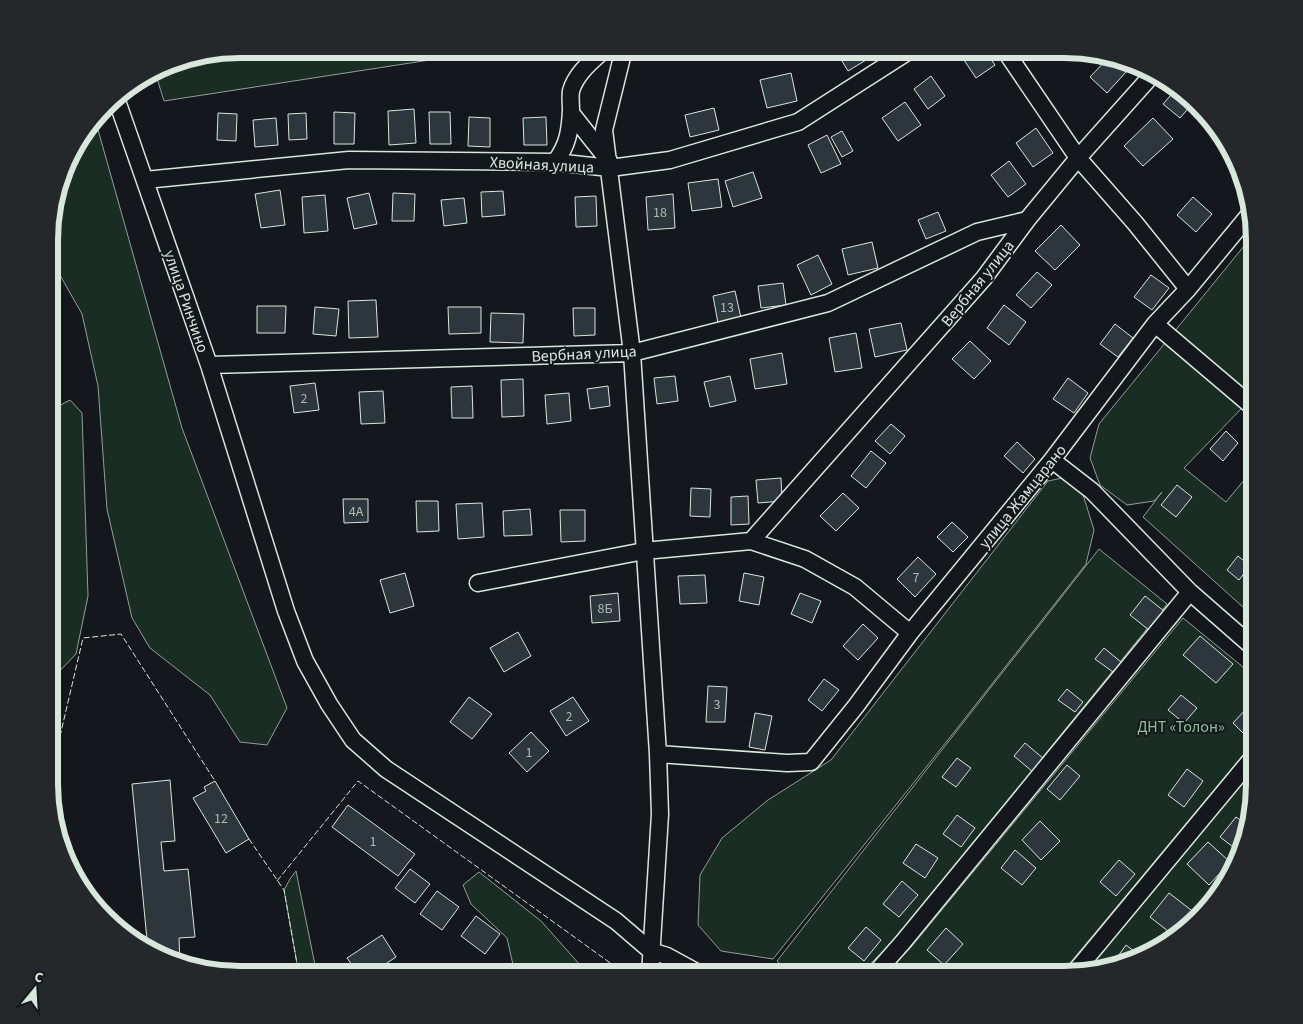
<svg xmlns="http://www.w3.org/2000/svg" width="1303" height="1024" font-family="'Source Sans 3',sans-serif">
  <rect width="100%" height="100%" fill="#14181c"/>
  <path fill="#1a2d24" stroke="#939e99" d="M239,49h262l-337,52 -9,-29 23,-13z
    M95,119l87,309 105,280 -20,37 -27,-3 -30,-47 -60,-47 -18,-30 -25,-109 -9,-123 -16,-72 -30,-53 -2,-7v-40l24,-70z
    M1253,235l1,165 -13,9 -57,59 42,34 28,-34v149l-111,-100 19,-25 -8,9 -27,4 -27,-20 -10,-27 9,-34z
    M70,400l12,13 6,183 -12,58 -24,25v32l-3,5 1,-304 3,-3z
    M1067,477l14,11 13,42 -8,34 -131,167 -182,228 -52,-8 -23,-26 2,-50 22,-37 46,-38 63,-40 217,-279z
    M1099,549l68,55 -266,328 -41,43h-68l-15,-14z
    M1183,618l71,58v66l-194,233h-64l-13,-10 -9,10h-89l27,-29z
    M1254,766v31l-14,61 -33,53 -70,50 -53,10z
    M296,871l21,104h-18l-15,-85 6,-11z
    M479,872l62,49 48,54h-68l-7,-6 -7,-31 -36,-34 -8,-19z"/>
  <path fill="#2c363c" stroke="#d8e6dc" d="M840,49h26l5,8 -23,14 -12,-20z
    M975,49h9l11,16 -19,13 -14,-21z
    M1109,57l17,15 -19,21 -17,-16z
    M791,73l6,28 -30,7 -7,-28z
    M931,76l14,20 -17,13 -14,-20z
    M1177,88l13,8 4,6 -14,16 -17,-14z
    M905,102l16,23 -23,16 -16,-23z
    M714,108l5,22 -29,7 -5,-22z
    M414,109l2,34 -27,2 -1,-34z
    M334,112l21,1 -1,31h-20z
    M429,112h21l1,32h-21z
    M218,113l19,1 -1,27 -19,-1z
    M306,113l1,26 -18,1 -1,-26z
    M469,117l21,1v29l-22,-1z
    M546,117l1,28h-23l-1,-27z
    M276,118l2,27 -23,2 -2,-27z
    M1153,118l20,21 -30,27 -19,-20z
    M1036,128l17,25 -20,14 -17,-24z
    M842,131l11,20 -11,6 -11,-20z
    M827,135l14,29 -20,9 -13,-28z
    M1009,161l17,23 -18,13 -17,-22z
    M753,172l9,26 -29,9 -8,-26z
    M718,179l4,28 -30,4 -4,-28z
    M280,190l5,35 -24,3 -6,-34z
    M503,191l2,24 -23,2 -1,-25z
    M369,193l8,31 -23,5 -7,-31z
    M393,193l22,1 -1,27h-22z
    M673,194l2,34 -27,2 -2,-33z
    M325,195l3,36 -24,2 -2,-36z
    M596,196l1,30 -21,1 -1,-30z
    M1193,197l19,17 -16,18 -19,-17z
    M464,198l3,25 -23,3 -3,-26z
    M938,212l8,19 -20,8 -8,-19z
    M1061,225l19,20 -25,25 -20,-19z
    M872,242l6,26 -30,7 -6,-26z
    M818,255l14,29 -21,11 -14,-30z
    M1037,272l15,13 -21,23 -15,-13z
    M1151,275l18,13 -17,22 -18,-13z
    M783,283l3,22 -25,3 -3,-22z
    M735,291l6,27 -23,5 -5,-27z
    M376,300l2,37 -29,1 -1,-37z
    M1004,305l22,17 -17,23 -22,-17z
    M257,306h29l-1,27h-28z
    M315,307l24,2 -3,27 -23,-2z
    M448,307h33v26l-32,1z
    M573,308h22v27l-21,1z
    M491,313l33,1 -1,29 -33,-1z
    M901,323l6,27 -32,7 -6,-28z
    M1115,324l18,14 -15,19 -18,-13z
    M856,333l6,35 -27,4 -6,-34z
    M970,341l21,20 -17,18 -22,-20z
    M782,353l5,31 -32,5 -5,-30z
    M675,376l3,25 -21,3 -3,-26z
    M730,376l6,25 -26,6 -6,-25z
    M1068,378l20,15 -14,20 -21,-14z
    M523,379l1,37 -22,1 -1,-37z
    M315,383l4,27 -25,3 -4,-27z
    M472,386l1,32h-21l-1,-31z
    M608,386l2,20 -20,3 -3,-20z
    M383,391l2,32 -24,1 -2,-32z
    M569,393l2,28 -24,3 -2,-29z
    M891,424l14,12 -15,18 -15,-13z
    M1226,431l12,12 -15,18 -13,-12z
    M1017,442l18,17 -12,14 -19,-17z
    M871,451l15,12 -20,25 -15,-12z
    M781,478l1,23 -24,2 -2,-23z
    M1177,485l15,12 -16,20 -15,-12z
    M691,488l20,1 -1,28 -20,-1z
    M843,493l16,15 -23,23 -16,-15z
    M748,496l1,28 -18,1v-28z
    M343,499h25v23l-24,1z
    M416,501h22l1,30 -22,1z
    M482,503l2,34 -26,2 -2,-35z
    M530,509l2,26 -28,1 -1,-25z
    M560,510h25v31l-24,1z
    M952,522l16,15 -15,15 -16,-15z
    M1238,556l12,10 -11,14 -12,-10z
    M918,557l18,17 -21,23 -18,-18z
    M405,573l9,33 -24,7 -10,-33z
    M744,573l20,4 -5,28 -20,-4z
    M705,575l2,28 -27,1 -2,-28z
    M618,593l2,28 -28,2 -2,-27z
    M800,593l21,8 -9,22 -21,-9z
    M1145,596l19,15 -15,19 -19,-15z
    M863,624l15,14 -20,22 -15,-14z
    M518,632l13,24 -27,16 -14,-24z
    M1200,636l33,28 -17,19 -33,-28z
    M1104,648l17,14 -8,10 -18,-13z
    M824,679l15,11 -17,21 -14,-11z
    M708,686l19,1 -2,35h-19z
    M1067,689l16,13 -8,10 -17,-12z
    M1181,695l16,13 -13,15 -16,-13z
    M469,697l23,17 -20,25 -22,-17z
    M573,697l16,24 -23,15 -16,-25z
    M1247,708l7,6v9l-10,11 -11,-11z
    M755,713l17,3 -7,34 -16,-3z
    M531,732l18,19 -22,21 -18,-19z
    M1025,743l19,16 -11,13 -19,-16z
    M957,758l14,10 -15,19 -14,-10z
    M1067,765l13,11 -20,24 -13,-11z
    M1187,769l16,12 -19,26 -16,-12z
    M170,780l5,61 -14,1 3,29 24,-2 7,68 -16,1 1,26 -14,-3 -18,-11 -16,-166z
    M215,781l34,58 -23,14 -33,-55 13,-7 -2,-4z
    M348,805l67,49 -17,22 -66,-49z
    M957,815l18,13 -14,19 -18,-13z
    M1236,817l11,8 -6,28 -21,-16z
    M1040,821l20,20 -19,19 -19,-20z
    M1208,842l22,20 -21,23 -22,-21z
    M916,844l22,14 -13,20 -22,-15z
    M1015,850l21,18 -14,17 -21,-17z
    M1119,860l16,14 -19,22 -16,-14z
    M410,869l20,15 -15,19 -20,-15z
    M902,881l16,14 -19,22 -16,-13z
    M437,891l22,16 -17,23 -22,-16z
    M1169,893l26,20 -11,14 -11,8 -23,-18z
    M476,916l24,18 -15,20 -24,-18z
    M866,927l15,13 -17,21 -16,-13z
    M946,928l17,16 -19,21 -17,-15z
    M382,935l14,22 -27,18h-10l-12,-17z
    M1126,945l13,10 -5,6 -23,5z
    M830,965l10,10h-21z
    M910,968l7,7h-14z
    M1038,970l6,5h-11z"/>
  <g fill="none" stroke-linecap="round" stroke-linejoin="round">
    <defs>
      <path id="minor" d="M624,49l-20,81 28,223 26,401 2,60 -10,161
        M1004,49l74,109 57,65 53,66
        M115,95l94,270 77,246 19,50 24,43 24,36 33,29 230,152 35,30 16,5 33,18 6,1
        M571,113l38,48
        M555,162c13,-17 15,-31 16,-52 0,-6 -1,-13 0,-19 5,-18 21,-30 34,-42
        M145,180l204,-20 206,2 55,6 60,-8 128,-38 114,-73
        M1155,324l99,84
        M209,365l423,-12 196,-50 149,-71 50,-12 51,-62 75,-84
        M1052,460l40,31 98,101 64,56
        M751,541l54,18 50,28 55,46 142,-173 103,-136 33,-35 61,-74
        M478,583l166,-32 107,-10 233,-263 43,-58
        M658,754l129,9 24,-1 45,-56 54,-73
        M1074,973l180,-217
        M874,975l29,-33 287,-350"/>
    </defs>
    <use href="#minor" stroke="#d8e6dc" stroke-width="19"/>
    <use href="#minor" stroke="#14181c" stroke-width="16"/>
    <path stroke="#d8e6dc" stroke-width="1" stroke-dasharray="6 2.5" stroke-linecap="butt" d="M49,795l1,-16 33,-141 38,-4 94,147
      M249,839l35,51 15,85
      M277,881l81,-100 269,194"/>
  </g>
  <g text-anchor="middle" stroke-width="4" stroke-linejoin="round" paint-order="stroke">
    <g font-size="14" fill="#adbab4">
      <text x="660" y="217">18</text>
      <text x="727" y="312">13</text>
      <text x="304" y="403">2</text>
      <text x="356" y="516">4А</text>
      <text x="916" y="582">7</text>
      <text x="605" y="613">8Б</text>
      <text x="717" y="709">3</text>
      <text x="569" y="721">2</text>
      <text x="529" y="757">1</text>
      <text x="221" y="823">12</text>
      <text x="373" y="846">1</text>
    </g>
    <g font-size="16" fill="#d8e6dc" stroke="#14181c">
      <text transform="translate(542 164) rotate(3)" y="6">Хвойная улица</text>
      <text transform="translate(977 283) rotate(-51)" y="6">Вербная улица</text>
      <text transform="translate(187 301) rotate(71)" y="6">улица Ринчино</text>
      <text transform="translate(584 353) rotate(-3)" y="6">Вербная улица</text>
      <text transform="translate(1022 496) rotate(-51)" y="6">улица Жамцарано</text>
    </g>
    <g font-size="16" fill="#8ac095" stroke="#14181c">
      <text x="1181" y="732">ДНТ «Толон»</text>
    </g>
  </g>
  <path d="M0 0H1303V1024H0ZM240 58H1064A182 182 0 0 1 1246 240V784A182 182 0 0 1 1064 966H240A182 182 0 0 1 58 784V240A182 182 0 0 1 240 58Z" fill="#24282b" fill-rule="evenodd"/>
  <path fill="none" stroke="#d8e6dc" stroke-width="6" d="M240 58H1064A182 182 0 0 1 1246 240V784A182 182 0 0 1 1064 966H240A182 182 0 0 1 58 784V240A182 182 0 0 1 240 58Z"/>
  <g transform="translate(35 989) rotate(18)" stroke="#14181c" stroke-width="4" paint-order="stroke">
  <path d="M0-4L9 19L0 12L-9 19Z" fill="#d8e6dc"/>
  <text y="-8" font-size="14" font-weight="bold" text-anchor="middle" fill="#d8e6dc">С</text>
  </g>
</svg>
